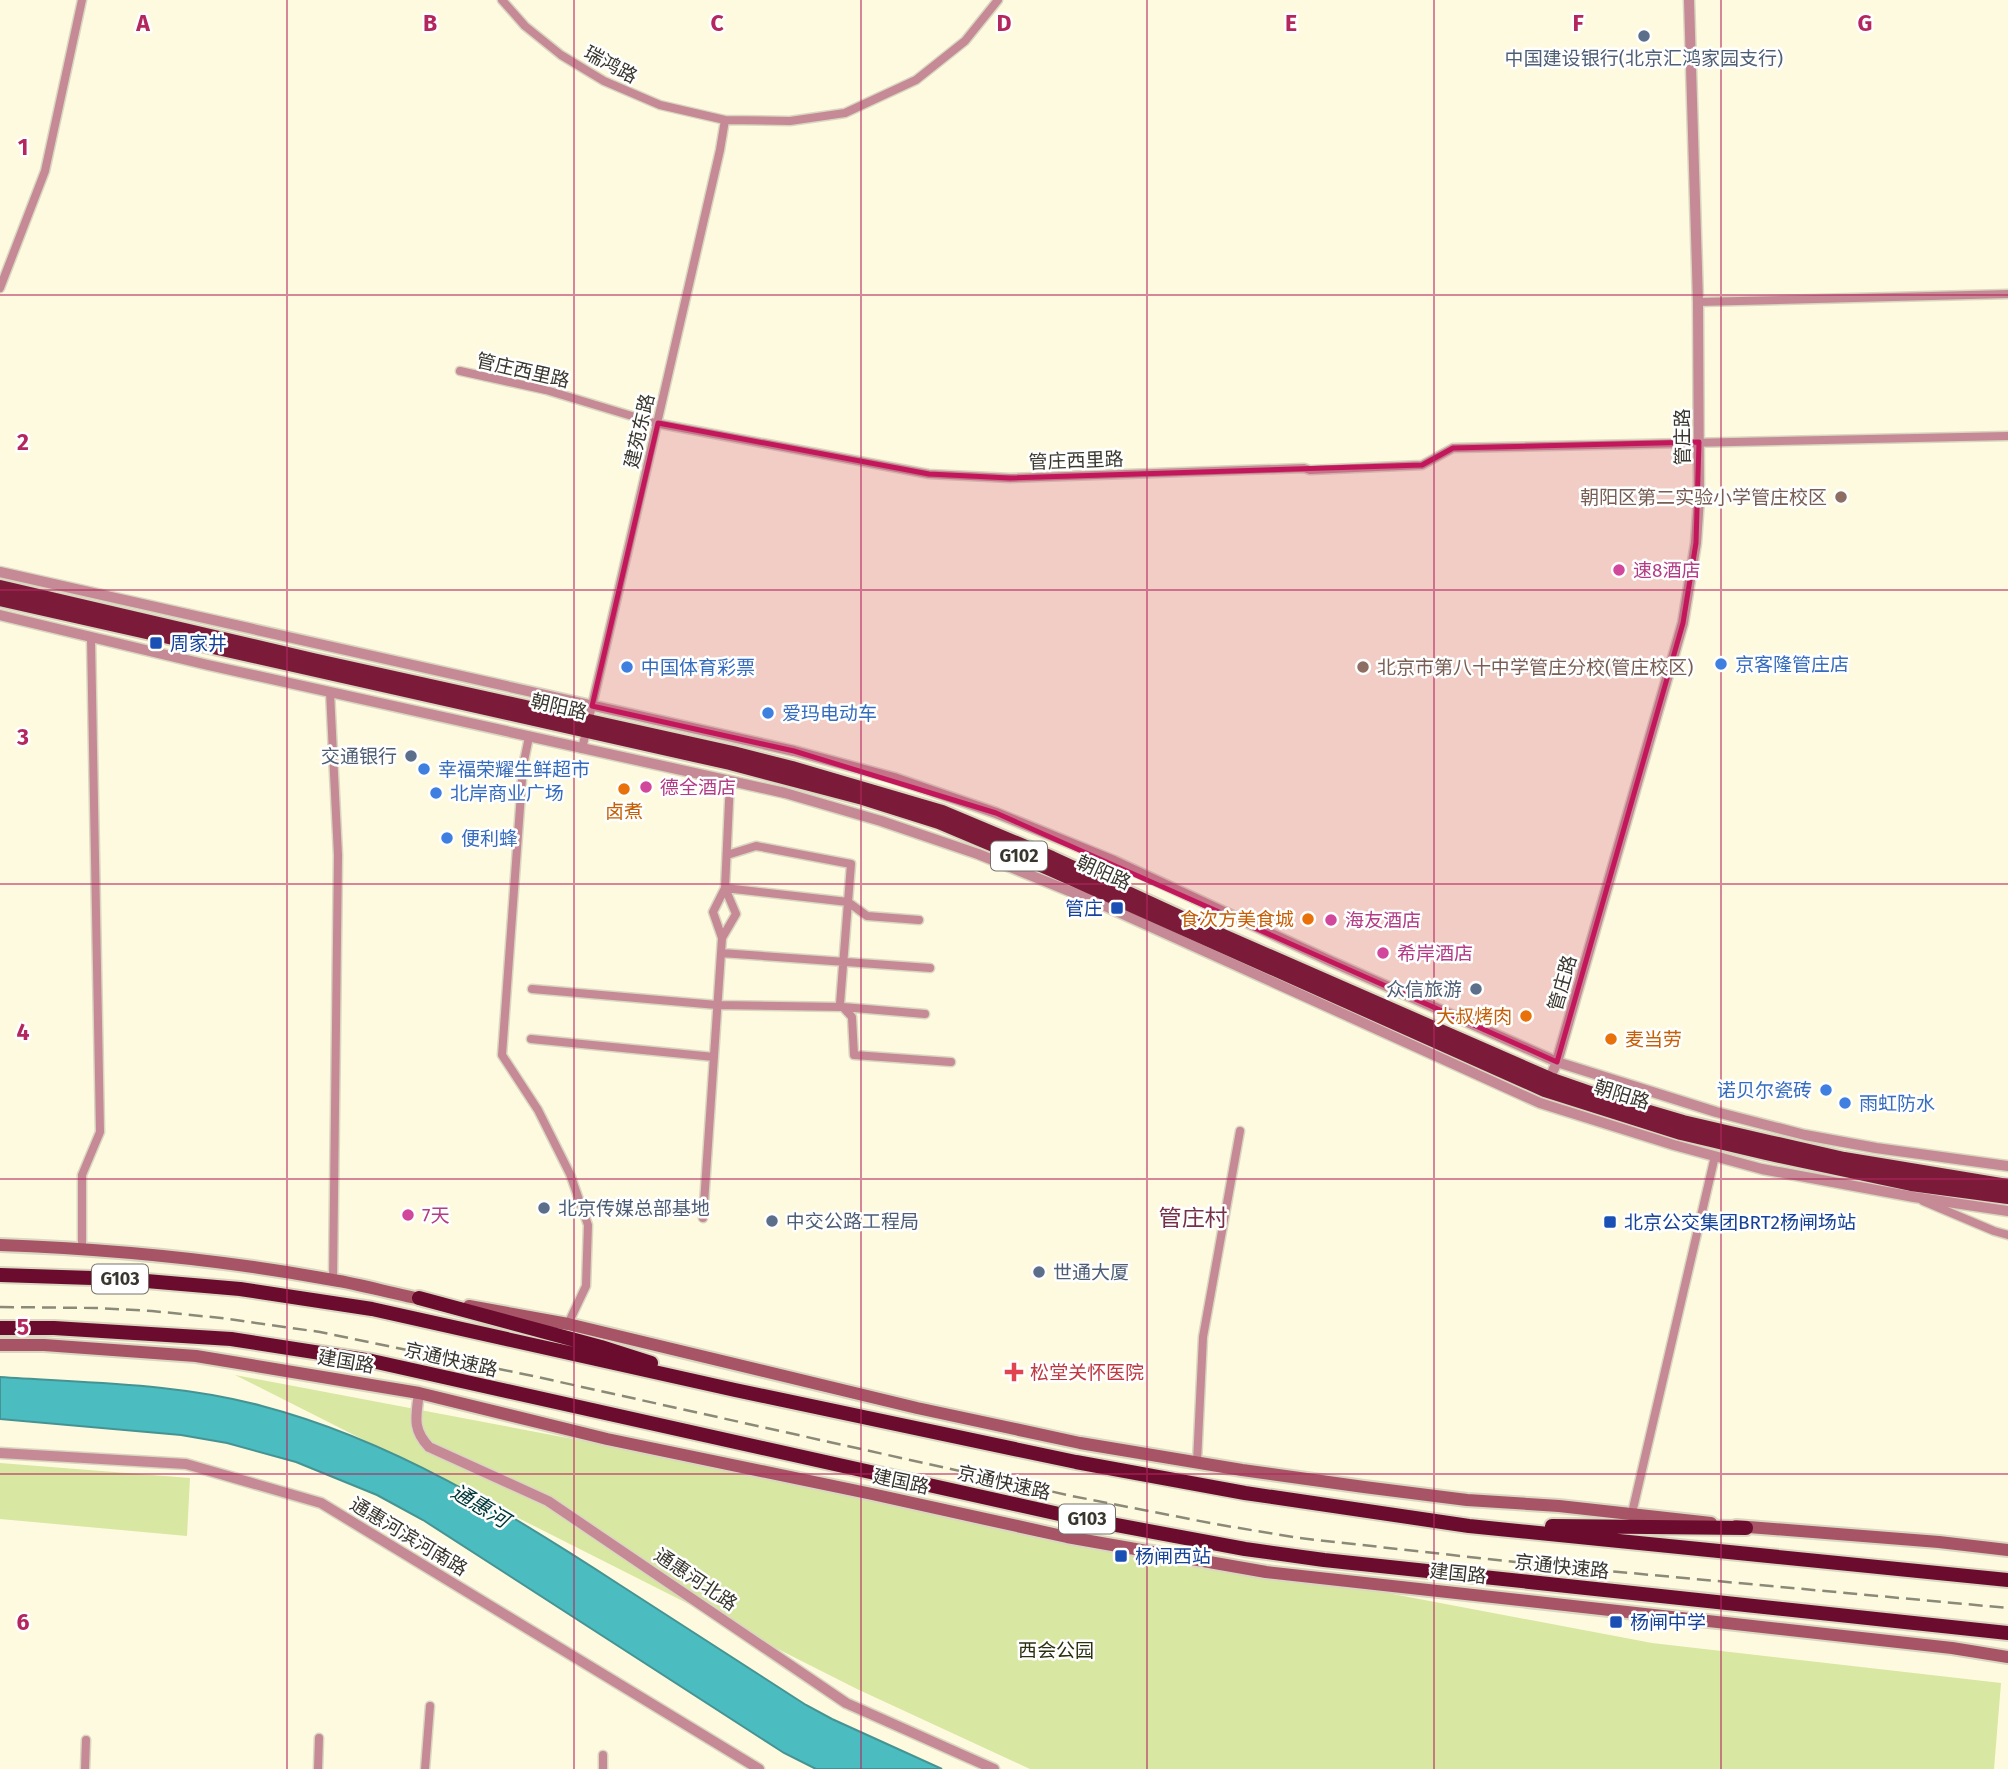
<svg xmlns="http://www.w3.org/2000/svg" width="2008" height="1769" font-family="'Fira Sans','Noto Sans SC',sans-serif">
  <rect width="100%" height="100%" fill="#fefae0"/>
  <path fill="#d8e7a1" d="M235,1375l1417,268 349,40 -7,86h-964l-173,-80z
    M0,1463l190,15 -3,58 -187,-17z"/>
  <path fill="#4bbcbf" stroke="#459493" stroke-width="2" d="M0,1377c87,6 178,6 262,29 130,34 246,106 358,179 62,40 124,80 186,120l26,14 110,50h-126l-32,-16 -361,-233 -46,-25 -81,-33 -69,-19 -46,-8 -181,-16z"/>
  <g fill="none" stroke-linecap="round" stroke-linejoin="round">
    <defs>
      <path id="minor" d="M502,0l23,26 36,29 43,26 56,24 65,15 65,1 55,-8 71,-33 49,-39 33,-41
        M0,288l45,-117 37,-171
        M1698,302l310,-8
        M460,371l86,19 109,33 274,51 81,4 294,-10 6,2 112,-5 31,-17 555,-12
        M330,692l8,163 -5,425
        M529,737l-6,29 -21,289 36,55 32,64 18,51 -2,61 -18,38
        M582,749l138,-599 5,-30
        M727,855l29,-9 95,18 -11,140 12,13 2,38 97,7
        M725,888l11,26 -14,24 -9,-26 12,-24 5,-107
        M725,888l123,14 19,14 52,4
        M721,953l209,15
        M532,989l185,16 126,2 82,7
        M531,1039l183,18
        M1923,1201l71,30 14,4
        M703,1218l19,-280
        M82,1250v-75l18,-43 -9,-494
        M1197,1462l6,-125 37,-206
        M1632,1513l83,-357
        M85,1769l1,-29
        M318,1769l1,-31
        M425,1769l5,-63
        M603,1769v-14"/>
      <path id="tertiary" d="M0,572l794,179 100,27 102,35 118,48 216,100 227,101 159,50 89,23 71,13 132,18
        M0,615l208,50 577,128 96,28 97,33 116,47 446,202 134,42 88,24 152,28 94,14
        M1547,1084l10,-22 126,-439 13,-80 3,-44 -1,-197 -9,-302
        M419,1393c-3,24 -7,36 10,54l119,54 298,202 148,66
        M0,1453l186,11 135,39 438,266"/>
      <path id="secondary" d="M0,1245c111,4 224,15 333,35 32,5 63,15 94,20
        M469,1306l99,18 349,84 163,35 162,27 122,17 103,13 92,6 152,17
        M0,1345h44l152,11 223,37 188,46 265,55 195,43 199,35 686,76 56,9
        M1736,1526l203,16 69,8"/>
      <path id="trunk" d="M0,587l313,73 420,93 59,15 150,44 110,46 128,59 370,162 72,25 61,18 86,20 75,17 164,27
        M0,599l730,164 133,35 76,24 109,46 497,222 136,43 85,20 145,31 97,13"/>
      <path id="motorway" d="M0,1275l123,4 117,10 132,20 363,81 341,72 169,31 224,33 539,54
        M419,1298l182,49 50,16
        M0,1328h54l177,11 141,22 696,155 177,33 79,11 684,73
        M1552,1526l194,2"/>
    </defs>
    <use href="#minor" stroke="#dad7c0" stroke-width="11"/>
    <use href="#tertiary" stroke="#dad7c0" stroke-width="13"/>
    <use href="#secondary" stroke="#dad7c0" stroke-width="16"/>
    <use href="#trunk" stroke="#dad7c0" stroke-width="18"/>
    <use href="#motorway" stroke="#dad7c0" stroke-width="18"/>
    <use href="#minor" stroke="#c58a95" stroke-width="8"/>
    <use href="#tertiary" stroke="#c58a95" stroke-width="10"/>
    <use href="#secondary" stroke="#a65466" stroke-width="12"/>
    <use href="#trunk" stroke="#7c1a39" stroke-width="14"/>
    <use href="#motorway" stroke="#6b0b2d" stroke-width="14"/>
    <path stroke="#8b8978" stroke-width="2.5" stroke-dasharray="14 7" stroke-linecap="butt" d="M0,1307l96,1 56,3 69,7 99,14 213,44 539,120 143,28 84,14 234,26 475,44"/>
  </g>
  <path fill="#c2185b" fill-opacity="0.2" stroke="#c2185b" stroke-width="5" stroke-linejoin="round" d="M658,423l271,51 81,4 412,-13 31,-17 246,-6 -3,101 -13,80 -126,439 -561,-249 -202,-62 -202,-45z"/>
  <path fill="none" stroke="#b3265e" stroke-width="2" stroke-opacity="0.55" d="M287,0v1769M574,0v1769M861,0v1769M1147,0v1769M1434,0v1769M1721,0v1769M0,295h2008M0,590h2008M0,884h2008M0,1179h2008M0,1474h2008"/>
  <g fill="#5c6f8a" stroke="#fff" stroke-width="2.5">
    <circle cx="1644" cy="36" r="7"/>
    <circle cx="411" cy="756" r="7"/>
    <circle cx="1476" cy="989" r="7"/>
    <circle cx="544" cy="1208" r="7"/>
    <circle cx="772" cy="1221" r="7"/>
    <circle cx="1039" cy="1272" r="7"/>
  </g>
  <g fill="#8d6e63" stroke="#fff" stroke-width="2.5">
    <circle cx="1841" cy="497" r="7"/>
    <circle cx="1363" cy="667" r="7"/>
  </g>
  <g fill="#d1479c" stroke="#fff" stroke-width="2.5">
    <circle cx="1619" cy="570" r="7"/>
    <circle cx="646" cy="787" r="7"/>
    <circle cx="1331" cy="920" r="7"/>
    <circle cx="1383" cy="953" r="7"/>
    <circle cx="408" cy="1215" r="7"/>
  </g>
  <g fill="#1a4fb4" stroke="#fff" stroke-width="2.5">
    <rect x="149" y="636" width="14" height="14" rx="3.5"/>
    <rect x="1110" y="901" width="14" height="14" rx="3.5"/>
    <rect x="1603" y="1215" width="14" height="14" rx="3.5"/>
    <rect x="1114" y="1549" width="14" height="14" rx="3.5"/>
    <rect x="1609" y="1615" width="14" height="14" rx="3.5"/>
  </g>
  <g fill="#3f7fe0" stroke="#fff" stroke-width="2.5">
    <circle cx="1721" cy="664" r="7"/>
    <circle cx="627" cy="667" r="7"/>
    <circle cx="768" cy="713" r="7"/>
    <circle cx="424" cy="769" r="7"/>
    <circle cx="436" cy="793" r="7"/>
    <circle cx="447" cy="838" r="7"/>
    <circle cx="1826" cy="1090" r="7"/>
    <circle cx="1845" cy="1103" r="7"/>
  </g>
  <g fill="#e8710a" stroke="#fff" stroke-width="2.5">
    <circle cx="624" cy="789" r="7"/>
    <circle cx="1308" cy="919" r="7"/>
    <circle cx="1526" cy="1016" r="7"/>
    <circle cx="1611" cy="1039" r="7"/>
  </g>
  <path fill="#e0444e" stroke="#fff" stroke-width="2.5" d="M1010.5 1361.5h7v7h7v7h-7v7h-7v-7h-7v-7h7z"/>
  <g text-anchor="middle" stroke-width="5" stroke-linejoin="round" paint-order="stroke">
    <g fill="#fff" stroke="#74726c" stroke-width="2">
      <rect x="991" y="841.5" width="56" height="29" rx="5"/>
      <rect x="92" y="1264.5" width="56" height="29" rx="5"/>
      <rect x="1059" y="1504.5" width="56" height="29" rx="5"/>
    </g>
    <g font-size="18" font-weight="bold" fill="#38362d">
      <text x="1019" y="862">G102</text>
      <text x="120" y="1285">G103</text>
      <text x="1087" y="1525">G103</text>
    </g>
    <g font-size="19" fill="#4e5e75" stroke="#fff" text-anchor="start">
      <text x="1644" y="65" text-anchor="middle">中国建设银行(北京汇鸿家园支行)</text>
      <text x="397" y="763" text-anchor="end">交通银行</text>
      <text x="1462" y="996" text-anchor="end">众信旅游</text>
      <text x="558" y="1215">北京传媒总部基地</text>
      <text x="786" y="1228">中交公路工程局</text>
      <text x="1053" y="1279">世通大厦</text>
    </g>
    <g font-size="19" fill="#38362d" stroke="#fff">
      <text transform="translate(611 64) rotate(28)" y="7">瑞鸿路</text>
      <text transform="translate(523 370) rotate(13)" y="7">管庄西里路</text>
      <text transform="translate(639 431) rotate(-77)" y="7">建苑东路</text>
      <text transform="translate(1682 437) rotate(-90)" y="7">管庄路</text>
      <text transform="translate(1076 460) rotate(-2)" y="7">管庄西里路</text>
      <text transform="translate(559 706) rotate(13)" y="7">朝阳路</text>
      <text transform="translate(1104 872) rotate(24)" y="7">朝阳路</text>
      <text transform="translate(1562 983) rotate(-74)" y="7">管庄路</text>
      <text transform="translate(1622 1094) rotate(17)" y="7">朝阳路</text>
      <text transform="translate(451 1359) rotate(13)" y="7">京通快速路</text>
      <text transform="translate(346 1361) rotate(10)" y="7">建国路</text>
      <text transform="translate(901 1481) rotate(12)" y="7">建国路</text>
      <text transform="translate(1004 1482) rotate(13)" y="7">京通快速路</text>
      <text transform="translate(409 1536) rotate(31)" y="7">通惠河滨河南路</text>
      <text transform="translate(1562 1566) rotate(6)" y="7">京通快速路</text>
      <text transform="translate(1458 1573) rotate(6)" y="7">建国路</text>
      <text transform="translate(696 1579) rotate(34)" y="7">通惠河北路</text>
    </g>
    <g font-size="19" fill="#785e54" stroke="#fff" text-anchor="end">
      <text x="1827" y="504">朝阳区第二实验小学管庄校区</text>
      <text x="1377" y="674" text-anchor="start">北京市第八十中学管庄分校(管庄校区)</text>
    </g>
    <g font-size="19" fill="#b23c85" stroke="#fff" text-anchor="start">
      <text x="1633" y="577">速8酒店</text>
      <text x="660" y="794">德全酒店</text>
      <text x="1345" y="927">海友酒店</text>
      <text x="1397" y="960">希岸酒店</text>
      <text x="422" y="1222">7天</text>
    </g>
    <g font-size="19" fill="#164399" stroke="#fff" text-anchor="start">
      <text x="170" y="650">周家井</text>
      <text x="1103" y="915" text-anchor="end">管庄</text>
      <text x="1624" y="1229">北京公交集团BRT2杨闸场站</text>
      <text x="1135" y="1563">杨闸西站</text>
      <text x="1630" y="1629">杨闸中学</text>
    </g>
    <g font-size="19" fill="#366cbe" stroke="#fff" text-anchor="start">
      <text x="1735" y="671">京客隆管庄店</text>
      <text x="641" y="674">中国体育彩票</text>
      <text x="782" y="720">爱玛电动车</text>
      <text x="438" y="776">幸福荣耀生鲜超市</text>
      <text x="450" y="800">北岸商业广场</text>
      <text x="461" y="845">便利蜂</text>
      <text x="1812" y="1097" text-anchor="end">诺贝尔瓷砖</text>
      <text x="1859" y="1110">雨虹防水</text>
    </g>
    <g font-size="19" fill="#c56008" stroke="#fff" text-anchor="end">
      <text x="624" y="818" text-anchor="middle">卤煮</text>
      <text x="1294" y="926">食次方美食城</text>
      <text x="1512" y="1023">大叔烤肉</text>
      <text x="1625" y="1046" text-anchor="start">麦当劳</text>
    </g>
    <g font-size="19" fill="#be3a42" stroke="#fff" text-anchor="start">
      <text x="1030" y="1379">松堂关怀医院</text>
    </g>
    <g font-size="19" fill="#2b3110" stroke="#fff">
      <text x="1056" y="1657">西会公园</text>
    </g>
    <g font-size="21" font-style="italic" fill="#003738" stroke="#fff">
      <text transform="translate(480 1506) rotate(31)" y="7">通惠河</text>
    </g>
    <g font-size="23" fill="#753046" stroke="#fff">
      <text x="1193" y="1226">管庄村</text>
    </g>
  </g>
  <g font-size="23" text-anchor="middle" font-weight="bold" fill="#b3265e" stroke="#fff" stroke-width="5" stroke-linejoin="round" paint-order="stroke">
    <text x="143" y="31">A</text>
    <text x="430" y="31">B</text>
    <text x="717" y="31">C</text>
    <text x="1004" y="31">D</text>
    <text x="1291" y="31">E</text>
    <text x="1578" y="31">F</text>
    <text x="1865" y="31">G</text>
    <text x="23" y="155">1</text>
    <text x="23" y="450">2</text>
    <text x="23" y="745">3</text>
    <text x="23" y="1040">4</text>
    <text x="23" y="1335">5</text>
    <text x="23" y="1630">6</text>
  </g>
</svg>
